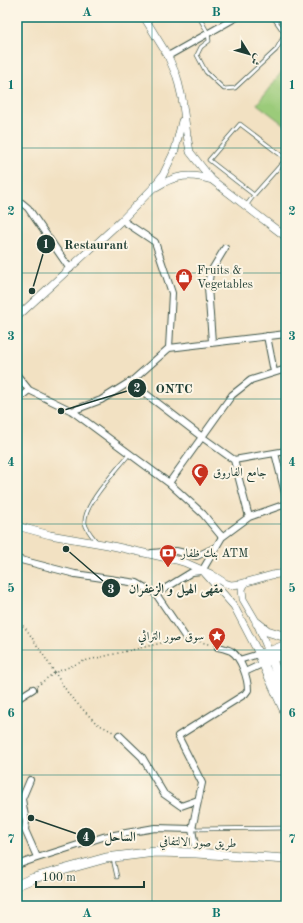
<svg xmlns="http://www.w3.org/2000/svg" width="303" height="923" font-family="'Old Standard TT',Amiri,serif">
  <rect width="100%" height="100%" fill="#fcf5e5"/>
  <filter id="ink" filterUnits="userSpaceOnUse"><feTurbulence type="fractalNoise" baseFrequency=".025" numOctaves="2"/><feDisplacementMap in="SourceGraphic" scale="8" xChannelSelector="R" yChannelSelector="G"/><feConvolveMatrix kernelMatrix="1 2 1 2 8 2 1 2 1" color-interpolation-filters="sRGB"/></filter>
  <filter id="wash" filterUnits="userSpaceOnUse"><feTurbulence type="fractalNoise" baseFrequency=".012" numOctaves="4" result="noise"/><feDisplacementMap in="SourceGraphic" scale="16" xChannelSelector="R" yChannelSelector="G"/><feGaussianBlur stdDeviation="0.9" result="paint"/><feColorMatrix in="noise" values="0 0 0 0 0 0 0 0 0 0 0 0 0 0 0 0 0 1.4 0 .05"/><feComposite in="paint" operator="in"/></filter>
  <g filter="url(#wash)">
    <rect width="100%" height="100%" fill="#f2e1c2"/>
    <path fill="#9bcb7a" stroke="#5d8457" d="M286,66v60l-29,-22z"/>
  </g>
  <g filter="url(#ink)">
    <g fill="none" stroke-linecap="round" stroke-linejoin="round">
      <defs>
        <path id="service" d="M199,17l9,16 1,8 -8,6 -4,8 9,17 18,17 11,-1 41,-38 9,-16 -12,-17
          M246,206l8,-11 32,-36 -46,-35 -31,36 45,35
          M96,541c-4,-5 -10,-12 -11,-18 -2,-19 34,-55 45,-70
          M192,829l94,-1
          M113,859l4,18"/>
        <path id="minor" d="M168,56l69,-39
          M17,201l5,2 6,5 42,61
          M122,220l33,22 17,51 -3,55
          M267,336l7,36
          M212,342l-4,-55 2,-14 15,-25
          M17,375l12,15 43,21 97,72 34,31 19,23
          M133,380l13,14 56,43 30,-42 19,-15 35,-11
          M17,400l12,-10
          M72,411l29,-11 32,-20 36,-32 117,-14
          M275,453l11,44
          M234,460l15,57
          M169,483l33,-46 32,23 52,-9
          M152,553l24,-2 21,5 17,-8
          M17,559l58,15 62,9 19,11 30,44
          M156,594l36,-22 10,-1 20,-34 27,-20 37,-13
          M239,660l20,-6
          M245,672l19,-9
          M17,699l16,-10
          M119,735l23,22 22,37 17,12 17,-6
          M30,780l-8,19 4,23 -1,8 12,27
          M196,853l-4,-24 10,-46 -24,-47 67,-42 3,-4c0,-11 -7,-33 -17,-39 -4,-2 -9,-3 -13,-4
          M17,865l17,-6 69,-22 52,-9 37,1"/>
        <path id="tertiary" d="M144,17l24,39 9,21 5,21 5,37 3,17 22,28 74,57
          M156,187c20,-12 34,-14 56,-7
          M17,317l105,-97 30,-31 11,-14 12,-25 7,-29
          M17,526l33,9 58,10 68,15 10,3 25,11 14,9 6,2 9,-1 32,-9 14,-2
          M204,572l30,34 25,48
          M245,583l-3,6 1,10 14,24 12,29"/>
        <path id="primary" d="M257,623l10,8 19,6
          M286,645l-17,7 -10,2 27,60
          M269,652l17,44
          M267,661l19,-8
          M17,885l17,-7 72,-20 49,-6 41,1 90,6"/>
      </defs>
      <use href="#service" stroke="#3f5649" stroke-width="4.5"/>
      <use href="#minor" stroke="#3f5649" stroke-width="8"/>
      <use href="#tertiary" stroke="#3f5649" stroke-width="8"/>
      <use href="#primary" stroke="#3f5649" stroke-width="10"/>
      <path stroke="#3f5649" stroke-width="1.5" stroke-dasharray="1 3" stroke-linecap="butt" d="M17,620l10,10 43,66 26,27 17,9
        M192,639l19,6
        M37,686l17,-13 30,-12 95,-22"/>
      <use href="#service" stroke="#fff" stroke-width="3"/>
      <use href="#minor" stroke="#fff" stroke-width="6"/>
      <use href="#tertiary" stroke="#fff" stroke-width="7"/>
      <use href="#primary" stroke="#fff" stroke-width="9"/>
    </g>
  </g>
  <path fill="none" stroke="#0f766e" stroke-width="1" stroke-opacity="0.55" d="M152,17v889M17,148h269M17,273h269M17,399h269M17,524h269M17,650h269M17,775h269"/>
  <defs>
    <symbol id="shop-pin" viewBox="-11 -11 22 30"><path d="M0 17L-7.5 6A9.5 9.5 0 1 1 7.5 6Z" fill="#c8321e" stroke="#fcf5e5"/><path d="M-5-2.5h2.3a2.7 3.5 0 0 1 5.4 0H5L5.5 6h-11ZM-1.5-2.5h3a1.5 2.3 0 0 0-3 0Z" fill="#fff"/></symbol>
    <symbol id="mosque-pin" viewBox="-11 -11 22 30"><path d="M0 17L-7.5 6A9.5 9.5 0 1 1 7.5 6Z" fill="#c8321e" stroke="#fcf5e5"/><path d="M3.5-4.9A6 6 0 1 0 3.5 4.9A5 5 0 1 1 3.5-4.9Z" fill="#fff"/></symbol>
    <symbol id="bank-pin" viewBox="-11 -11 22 30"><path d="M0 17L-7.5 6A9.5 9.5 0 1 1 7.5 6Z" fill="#c8321e" stroke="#fcf5e5"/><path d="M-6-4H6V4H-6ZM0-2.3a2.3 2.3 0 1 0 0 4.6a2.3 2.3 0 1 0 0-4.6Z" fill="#fff"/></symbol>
    <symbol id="sight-pin" viewBox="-11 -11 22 30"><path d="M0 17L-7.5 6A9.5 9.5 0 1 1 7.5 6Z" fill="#c8321e" stroke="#fcf5e5"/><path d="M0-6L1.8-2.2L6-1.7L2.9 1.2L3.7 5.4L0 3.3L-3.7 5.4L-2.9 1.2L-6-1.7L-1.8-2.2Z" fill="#fff"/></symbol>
  </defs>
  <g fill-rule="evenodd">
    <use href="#shop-pin" x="174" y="267" width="20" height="27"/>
    <use href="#mosque-pin" x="190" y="462" width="20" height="27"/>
    <use href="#bank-pin" x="158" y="543" width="20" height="27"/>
    <use href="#sight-pin" x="207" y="626" width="20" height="27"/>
  </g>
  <g text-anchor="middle" stroke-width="4" stroke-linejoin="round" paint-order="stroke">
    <g font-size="12" fill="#1f3d34" stroke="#fcf5e5" text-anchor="start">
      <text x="197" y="274">Fruits &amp;<tspan x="197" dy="14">Vegetables</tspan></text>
      <text x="213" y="476">جامع الفاروق</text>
      <text x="181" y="557">بنك ظفار ATM</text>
      <text x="204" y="640" text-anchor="end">سوق صور التراثي</text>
    </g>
    <g font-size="12" fill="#1f3d34" stroke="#fcf5e5">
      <text transform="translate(198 842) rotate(2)" y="4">طريق صور الالتفافي</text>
    </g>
  </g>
  <path fill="none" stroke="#1f3d34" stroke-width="1.5" d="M32 291L46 244M61 411L137 388M66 549L111 588M31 818L86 837"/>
  <g fill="#1f3d34" stroke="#fcf5e5" stroke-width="1.5">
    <circle cx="32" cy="291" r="4"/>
    <circle cx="61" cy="411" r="4"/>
    <circle cx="66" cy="549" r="4"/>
    <circle cx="31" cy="818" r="4"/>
    <circle cx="46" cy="244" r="10"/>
    <circle cx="137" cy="388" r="10"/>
    <circle cx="111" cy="588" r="10"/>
    <circle cx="86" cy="837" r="10"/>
  </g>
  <g font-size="12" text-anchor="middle" font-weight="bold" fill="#fff">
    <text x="46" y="248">1</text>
    <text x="137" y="392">2</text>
    <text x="111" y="593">3</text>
    <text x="86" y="841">4</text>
  </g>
  <g font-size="13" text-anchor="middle" font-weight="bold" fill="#1f3d34" stroke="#fcf5e5" stroke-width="4" stroke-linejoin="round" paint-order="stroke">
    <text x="96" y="249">Restaurant</text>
    <text x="174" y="393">ONTC</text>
    <text x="176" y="593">مقهى الهيل و الزعفران</text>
    <text x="120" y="841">الساحل</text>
  </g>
  <rect width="303" height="923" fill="none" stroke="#fcf5e5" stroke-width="44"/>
  <g transform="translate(249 54) rotate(127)" stroke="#fcf5e5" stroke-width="3" paint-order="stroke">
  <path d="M0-3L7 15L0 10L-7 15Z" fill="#1f3d34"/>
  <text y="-6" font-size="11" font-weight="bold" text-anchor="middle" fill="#1f3d34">ش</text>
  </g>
  <path d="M36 881v6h108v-6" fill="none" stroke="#1f3d34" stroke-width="2"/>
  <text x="42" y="881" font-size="12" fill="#1f3d34" stroke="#fcf5e5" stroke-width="3" paint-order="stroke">100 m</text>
  <rect x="22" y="22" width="259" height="879" fill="none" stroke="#0f766e" stroke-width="1.5"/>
  <g font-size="13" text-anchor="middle" font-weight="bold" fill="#0f766e">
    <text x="87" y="16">A</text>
    <text x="216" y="16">B</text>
    <text x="11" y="89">1</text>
    <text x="292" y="89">1</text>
    <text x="11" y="215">2</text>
    <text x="292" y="215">2</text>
    <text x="11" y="340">3</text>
    <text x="292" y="340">3</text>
    <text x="11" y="466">4</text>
    <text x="292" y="466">4</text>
    <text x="11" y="592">5</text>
    <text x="292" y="592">5</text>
    <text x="11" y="717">6</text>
    <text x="292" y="717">6</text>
    <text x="11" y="843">7</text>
    <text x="292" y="843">7</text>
    <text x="87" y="917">A</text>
    <text x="216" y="917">B</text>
  </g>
</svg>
